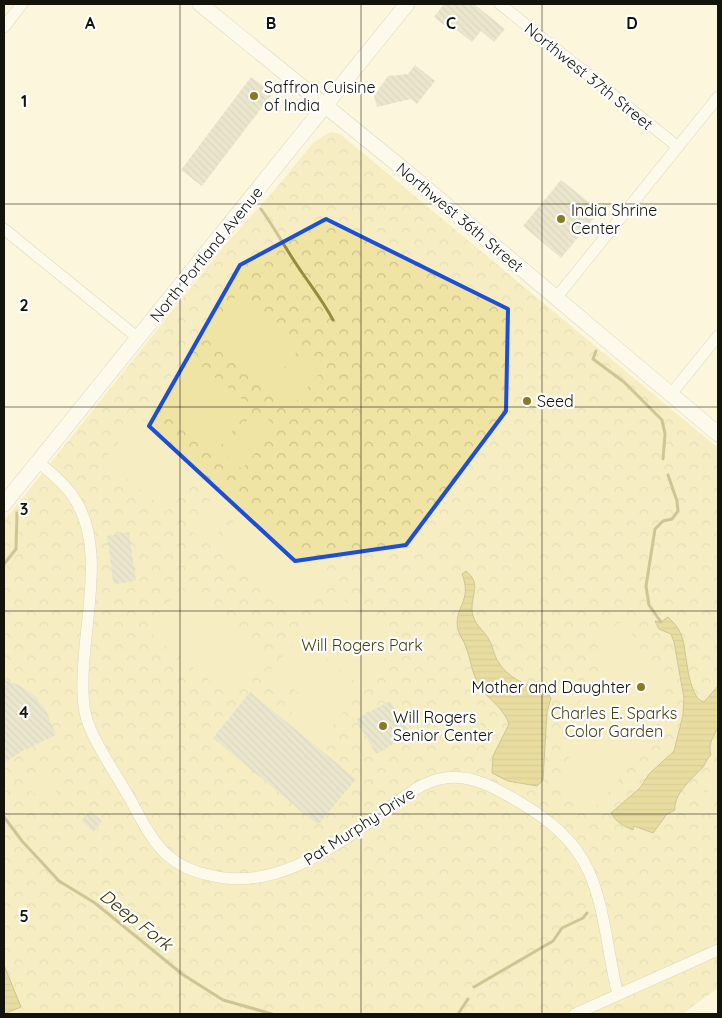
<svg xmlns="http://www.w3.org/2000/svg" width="722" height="1018" font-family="Quicksand,sans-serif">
  <defs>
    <pattern id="park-crowns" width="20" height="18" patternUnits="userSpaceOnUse" patternTransform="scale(1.25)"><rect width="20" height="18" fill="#efe4a3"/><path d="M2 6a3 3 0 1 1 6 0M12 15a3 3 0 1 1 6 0" fill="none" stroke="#ccc38b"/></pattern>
    <pattern id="water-rules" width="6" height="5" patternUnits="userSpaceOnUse" patternTransform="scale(1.25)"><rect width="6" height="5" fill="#d0be53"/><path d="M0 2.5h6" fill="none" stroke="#b2a247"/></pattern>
    <pattern id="building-back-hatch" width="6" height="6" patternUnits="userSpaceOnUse" patternTransform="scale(1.25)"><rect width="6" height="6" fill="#d6d2b9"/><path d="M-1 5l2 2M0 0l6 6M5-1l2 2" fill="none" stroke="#b7b39e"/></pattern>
  </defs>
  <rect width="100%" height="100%" fill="#fbf6dc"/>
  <path fill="url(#park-crowns)" d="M330,132l10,2 378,314v540l-36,26h-678v-493l221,-276 49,-54 40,-49z"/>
  <path fill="#efe4a3" d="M238,294l64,51 -34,43 -64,-52z
    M305,348l21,17 -34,42 -21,-17z
    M189,356l63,51 -34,42 -64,-51z
    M256,410l21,17 -35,42 -21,-17z
    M139,417l63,52 -35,42 -63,-51z
    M222,485l21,17 -34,43 -21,-17z
    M247,506l84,68 -33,42 -85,-68z
    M181,588l84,67 -34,43 -85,-69z
    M334,592l63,51 -35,44 -63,-51z
    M626,619c5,12 10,28 17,39 7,11 16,11 21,26 10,39 -49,99 -72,127l-17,-11 -9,-12 -4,-16 15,-30 -3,-23 3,-14 9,-10 14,-24 -1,-36z
    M296,640l20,17 -34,42 -21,-17z
    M317,657l42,35 -41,52 -31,-25 17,-21 -12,-10z
    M32,772l26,15 -9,15 -25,-15z
    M718,779v8l-6,16 -8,-20z
    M702,786l5,16 5,2 -5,14 -4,-5 -6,-14z"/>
  <path fill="url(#water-rules)" stroke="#988b3d" d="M466,571c15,12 6,22 6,38 0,12 8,18 14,26 6,7 7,17 11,25 9,17 30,27 48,29l6,9 -4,14 -4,68 -6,6 -29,-5 -16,-8 1,-17 16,-32c-5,-15 -17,-22 -26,-33 -11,-14 -11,-28 -17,-44 -2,-6 -6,-11 -8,-17 -5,-23 15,-28 4,-56z
    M668,617c6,6 11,11 14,20 5,14 5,61 22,65l14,-16c0,12 3,29 0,40 -3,11 -11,16 -7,29 -5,4 -5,9 -9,13 -9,10 -29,26 -27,42l-8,4 -14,19 -19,-7 -1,4c-10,-4 -17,-8 -22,-17l29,-25 9,-14 25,-23 9,-36 1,-17 -10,-56 -3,-8 -12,-5 -4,-8 6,1z
    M4,965l17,42 -17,7z"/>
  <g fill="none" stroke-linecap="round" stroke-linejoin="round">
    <path stroke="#988b3d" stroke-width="3" d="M261,209c15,21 27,44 42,65 11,16 21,29 30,46
      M596,351l-3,8 31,23 38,38 3,14 -2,25
      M4,564l12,-15 1,-36
      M661,622l-12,-17 -3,-19 9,-57 8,-8 9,-2 6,-8 -1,-10 -9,-26
      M4,817l18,24 37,40 36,22 87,71 41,26 49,14
      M474,987l79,-46 9,-13 21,-10 4,-5
      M458,1014l10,-15"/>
  </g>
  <path fill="url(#building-back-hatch)" d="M444,4h30l31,25 -11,13 -13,-11 -9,11 -19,-15 -3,3 -16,-13z
    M415,65l20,16 -18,23 -6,-5 -34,8 -3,-11 14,-20 20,-2z
    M251,77l22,16 -71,93 -21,-16z
    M561,180l39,31 -39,47 -38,-32z
    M129,532l7,49 -21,3 -2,-2 -6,-46z
    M4,680l15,5 16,11 11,14 10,25 -34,16 -18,12z
    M250,692l106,87 -38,46 -105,-87z
    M390,701l21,33 -35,20 -20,-35z
    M90,811l12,10 -8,11 -13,-11z"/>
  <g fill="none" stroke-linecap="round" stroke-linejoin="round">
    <defs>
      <path id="minor" d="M500,4l178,143
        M4,27l18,-23
        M4,229l134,109
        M556,298l162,-201
        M671,394l47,-58
        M38,462c12,10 25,20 34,33 38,52 8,136 11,197 0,12 2,25 7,36 9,22 24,43 36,64 12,20 23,46 40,62 12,11 28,18 43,21 64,17 122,-26 172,-61 19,-14 40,-33 64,-36 27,-4 52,11 74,24 29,17 56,38 70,70 16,35 19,84 29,123
        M575,1014l143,-64"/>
      <path id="major" d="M200,4l202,164 316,266
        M4,504l403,-500"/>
    </defs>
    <use href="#minor" stroke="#b4b098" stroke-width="12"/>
    <use href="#major" stroke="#b4b098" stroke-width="16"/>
    <use href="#minor" stroke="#fff" stroke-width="11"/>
    <use href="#major" stroke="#fff" stroke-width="15"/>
  </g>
  <path d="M0 0H722V1018H0ZM326,219l182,90 -2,102 -100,134 -111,16 -146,-135 91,-161z" fill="#fbf6dc" fill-opacity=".55" fill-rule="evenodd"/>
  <path fill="none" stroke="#1d4ed8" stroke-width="4" stroke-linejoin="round" d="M326,219l182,90 -2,102 -100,134 -111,16 -146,-135 91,-161z"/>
  <path fill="none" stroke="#14130a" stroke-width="1" stroke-opacity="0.55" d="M180,4v1010M361,4v1010M542,4v1010M4,204h714M4,407h714M4,611h714M4,814h714"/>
  <g fill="#8a7b21" stroke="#fff" stroke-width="2">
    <circle cx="254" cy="96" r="5"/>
    <circle cx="561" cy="219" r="5"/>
    <circle cx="527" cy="401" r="5"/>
    <circle cx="641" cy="687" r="5"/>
    <circle cx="383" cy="726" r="5"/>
  </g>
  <g text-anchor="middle" stroke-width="4.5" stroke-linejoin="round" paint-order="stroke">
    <g font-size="16" fill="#14130a" stroke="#fff">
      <text transform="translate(589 76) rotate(39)" y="6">Northwest 37th Street</text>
      <text transform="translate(460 217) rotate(40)" y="6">Northwest 36th Street</text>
      <text transform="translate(206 254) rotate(-51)" y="6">North Portland Avenue</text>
      <text transform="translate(359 826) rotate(-33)" y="6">Pat Murphy Drive</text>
    </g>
    <g font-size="16" fill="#14130a" stroke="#fff" text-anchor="start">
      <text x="264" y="93">Saffron Cuisine<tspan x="264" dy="18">of India</tspan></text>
      <text x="571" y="216">India Shrine<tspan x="571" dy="18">Center</tspan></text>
      <text x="537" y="407">Seed</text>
      <text x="631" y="693" text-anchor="end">Mother and Daughter</text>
      <text x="393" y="723">Will Rogers<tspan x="393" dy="18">Senior Center</tspan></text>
    </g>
    <g font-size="16" fill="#4a4216" stroke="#fff">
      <text x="362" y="651">Will Rogers Park</text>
      <text x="614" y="719">Charles E. Sparks<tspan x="614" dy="18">Color Garden</tspan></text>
    </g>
    <g font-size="18" font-style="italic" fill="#383001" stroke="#fff">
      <text transform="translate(136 920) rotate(38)" y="6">Deep Fork</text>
    </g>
  </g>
  <g font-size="16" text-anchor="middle" font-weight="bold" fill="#14130a" stroke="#fff" stroke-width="4.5" stroke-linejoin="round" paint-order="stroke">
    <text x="90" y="29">A</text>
    <text x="271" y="29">B</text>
    <text x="451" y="29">C</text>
    <text x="632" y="29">D</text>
    <text x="24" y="107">1</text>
    <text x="24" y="311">2</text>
    <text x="24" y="515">3</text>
    <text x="24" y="718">4</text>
    <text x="24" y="922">5</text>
  </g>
  <rect width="722" height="1018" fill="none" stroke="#14130a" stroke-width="10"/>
</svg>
